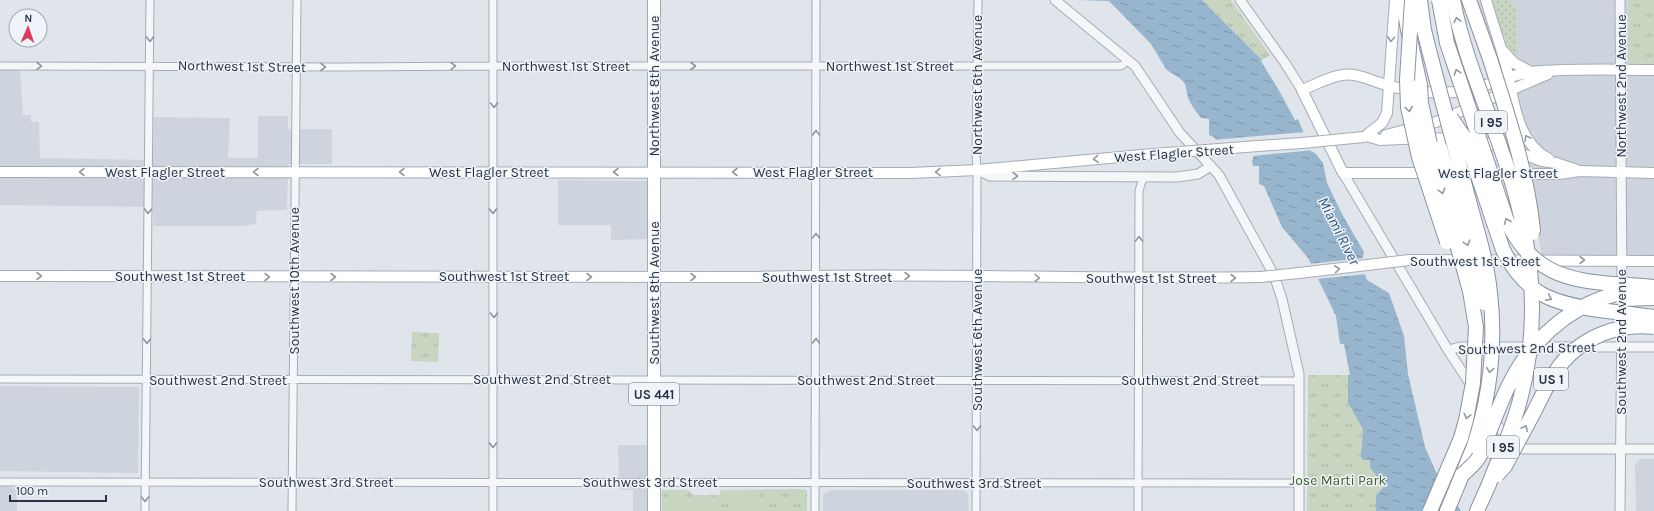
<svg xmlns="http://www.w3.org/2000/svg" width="1654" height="511" font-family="Karla,sans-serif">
  <defs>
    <pattern id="grass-dots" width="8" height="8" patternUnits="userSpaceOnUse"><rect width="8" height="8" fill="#c7d5c1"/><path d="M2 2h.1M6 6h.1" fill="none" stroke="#abb7a7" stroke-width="1.8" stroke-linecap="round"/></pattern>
    <pattern id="park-tufts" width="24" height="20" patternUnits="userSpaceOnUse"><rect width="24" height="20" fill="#c7d5c1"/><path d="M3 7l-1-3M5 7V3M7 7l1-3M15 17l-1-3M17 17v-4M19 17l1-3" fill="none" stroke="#abb7a7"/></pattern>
    <pattern id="water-ripples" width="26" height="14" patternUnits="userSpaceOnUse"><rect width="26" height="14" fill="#98b5ce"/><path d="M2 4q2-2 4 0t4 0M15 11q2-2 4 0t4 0" fill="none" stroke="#7c94a9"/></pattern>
  </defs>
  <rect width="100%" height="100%" fill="#e0e5eb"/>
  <path fill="#ced4dd" d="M1477,0h177v258l-112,-1 -21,-118 -24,-81z
    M0,70h20l3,45h8v7h8l1,36 113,2 1,-43 76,1 -2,40h30v-42h30v13h44v35h-44l-1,46 -30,1 -1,13 -13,2h-89l-1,-19 -153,-2z
    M558,180l89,1v58l-36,1v-15h-53z
    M0,386l139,1 -1,86 -138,-2z
    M618,445h31l-1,66h-15v-21h-14z
    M1640,459h14v52h-18l-1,-47z
    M0,486l17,2v23h-17z
    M831,490h131l4,1 2,4 1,16h-146v-17z"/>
  <path fill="url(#grass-dots)" d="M1492,0h19v6h6v51l-5,-3 -4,-6z"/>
  <path fill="url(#park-tufts)" d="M1202,0h29l39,55 -8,5z
    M1629,0h25v64l-26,-1z
    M412,332l27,1 -1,29 -27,-1z
    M1308,375h40v28l15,26 -1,28 8,3 14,27 -8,8v16h-69z
    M800,489l7,1v21h-145v-21h26l6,5h26v-5z"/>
  <path fill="#c7d5c1" d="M729,491h15v20h-15z
    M745,491h15v20h-15z
    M666,502h41l13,9h-54z"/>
  <path fill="url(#water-ripples)" d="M1077,0h125l60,60 -1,1 20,33 14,26 3,-1 13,32 5,3 7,9 4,20 15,31 22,38c-3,9 -1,19 3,28l22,13 15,43 4,38 17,73 11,25 25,39h-85v-16l8,-8 -14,-20v-7h-7l-2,-3 2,-28 -15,-26v-28h2l-6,-31h-4l-4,-28 -28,-58 -26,-31 -18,-41 -5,-2v-18h-6l-1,-5 2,-6 -3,-4 -35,-11 -2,-3 -5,-2v-16l-8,-1c-5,-7 -13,-16 -14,-25 -1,-3 0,-5 -2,-9 -5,-8 -13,-9 -19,-15l-15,-25 -42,-43z"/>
  <path fill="#e0e5eb" d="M1305,132l7,18h2l-62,6 -6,-6 -17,-6 -14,-2 -2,-2z
    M1364,258l3,16 -51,5 -7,-15z"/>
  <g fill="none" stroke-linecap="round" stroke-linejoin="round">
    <defs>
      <path id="minor" d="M0,66l339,1 155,-1h627l8,-6
        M0,379l1299,2
        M0,482l1299,1
        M145,511l5,-511
        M292,511l5,-511
        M493,511v-511
        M815,511l1,-511
        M976,511l1,-341 -1,-15 2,-155
        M1138,511l1,-320 3,-10 3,-4"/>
      <path id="tertiary" d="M1055,0l80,66 45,67 39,42 55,100 8,24 17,75v137
        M1240,0l45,63 17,27
        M1620,0l2,290
        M977,170l13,6 187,1 21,-3 13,-8
        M1343,173l105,177 47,72 17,22 4,3 7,2h131
        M1448,350l12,-3h194
        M1620,511l2,-203"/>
      <path id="secondary" d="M1486,0c6,21 13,41 19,62 9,33 9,79 44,97
        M1503,51l11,12 17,9
        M1386,135l50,-13 112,-48
        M1364,137l18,-14 5,-10 8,-113
        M1370,137l10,3 44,-2 34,1
        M1475,141l29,6 38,14 14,2 21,7
        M1258,146l44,-3
        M0,172l911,1 66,-3 176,-16
        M1430,173h-87l-41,-83c13,-5 26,-13 40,-15 14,-2 26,4 38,8 24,8 50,11 75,9 27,-2 51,-17 77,-20 40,-4 82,-2 122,-2
        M1486,174h73l21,-3 74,2
        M1409,260l245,1
        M1299,273l77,-9
        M0,276l755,1c168,-5 337,3 506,0"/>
      <path id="primary" d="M654,511v-511"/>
      <path id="motorway" d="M1403,0l5,30 12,55
        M1469,0l21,59
        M1447,511l27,-65
        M1477,511l12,-27"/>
    </defs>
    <use href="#minor" stroke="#a5acb6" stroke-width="9"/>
    <use href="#tertiary" stroke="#a5acb6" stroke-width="11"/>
    <use href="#secondary" stroke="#a5acb6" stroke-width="12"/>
    <use href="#primary" stroke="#9eaab7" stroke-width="14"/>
    <use href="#motorway" stroke="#8693a3" stroke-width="16"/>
    <use href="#minor" stroke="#f4f6f8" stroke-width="7"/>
    <use href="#tertiary" stroke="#f4f6f8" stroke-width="9"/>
    <use href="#secondary" stroke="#fff" stroke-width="10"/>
    <use href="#primary" stroke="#fff" stroke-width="12"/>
    <use href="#motorway" stroke="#fff" stroke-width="14"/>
    <defs>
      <path id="secondary-bridge" d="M1302,143l62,-6
        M1153,154l105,-8
        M1376,264l33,-4
        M1261,277l38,-4"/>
      <path id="motorway-bridge" d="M1412,0l-5,80 1,27 11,50 28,85
        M1420,0l4,30c14,57 30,114 45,171 8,30 18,60 21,92 6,50 0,104 -16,153
        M1439,0l8,43 60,178c31,67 84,60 147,66
        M1453,0c10,52 31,100 48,149 29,81 42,163 20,247 -7,30 -21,59 -32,88
        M1490,59c18,57 37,112 43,171l-1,3
        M1420,85l1,18 12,55 37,133 6,36 -3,56 -7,37 -5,18 -31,73
        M1451,118l15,22 37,110c23,45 49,53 96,60 19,2 37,5 55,7
        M1440,148l44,155
        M1623,299l31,-1
        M1462,475c6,-6 13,-11 17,-18 3,-5 5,-11 7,-17 8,-19 15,-40 25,-59 24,-47 69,-84 123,-90
        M1497,475l8,-9c10,-18 19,-36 29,-54 8,-16 16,-34 27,-48 23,-28 58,-41 93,-37"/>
    </defs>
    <use href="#secondary-bridge" stroke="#a5acb6" stroke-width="12" stroke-linecap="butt"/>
    <use href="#motorway-bridge" stroke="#8693a3" stroke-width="16" stroke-linecap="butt"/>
    <use href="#secondary-bridge" stroke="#fff" stroke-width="10"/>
    <use href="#motorway-bridge" stroke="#fff" stroke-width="14"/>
  </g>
  <defs><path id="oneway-chevron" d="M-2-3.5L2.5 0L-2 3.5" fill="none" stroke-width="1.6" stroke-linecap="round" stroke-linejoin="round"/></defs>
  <g stroke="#9399a2">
    <use href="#oneway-chevron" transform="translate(1457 20) rotate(-102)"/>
    <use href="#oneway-chevron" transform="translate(1391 39) rotate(95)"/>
    <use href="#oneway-chevron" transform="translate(1457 72) rotate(-108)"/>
    <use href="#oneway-chevron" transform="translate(1409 109) rotate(83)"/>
    <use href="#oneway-chevron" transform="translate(1527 138) rotate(-121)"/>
    <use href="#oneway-chevron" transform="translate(1096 159) rotate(175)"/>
    <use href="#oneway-chevron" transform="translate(82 172) rotate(-180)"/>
    <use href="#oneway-chevron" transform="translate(256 172) rotate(-180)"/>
    <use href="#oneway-chevron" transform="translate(402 172) rotate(180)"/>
    <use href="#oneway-chevron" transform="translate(616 172) rotate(-180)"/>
    <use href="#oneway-chevron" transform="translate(735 172) rotate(-180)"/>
    <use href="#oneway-chevron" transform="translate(938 172) rotate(178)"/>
    <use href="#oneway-chevron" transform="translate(1442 191) rotate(74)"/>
    <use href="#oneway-chevron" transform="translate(1507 221) rotate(-112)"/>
    <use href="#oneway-chevron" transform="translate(1467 243) rotate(74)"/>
    <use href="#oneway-chevron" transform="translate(1582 260)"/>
    <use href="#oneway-chevron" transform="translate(1337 269) rotate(-7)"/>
    <use href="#oneway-chevron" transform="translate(39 276)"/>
    <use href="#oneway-chevron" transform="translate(907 276)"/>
    <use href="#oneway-chevron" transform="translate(267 277)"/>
    <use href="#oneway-chevron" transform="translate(333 277)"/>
    <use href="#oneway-chevron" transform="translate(589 277)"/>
    <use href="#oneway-chevron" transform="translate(693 277)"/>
    <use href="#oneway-chevron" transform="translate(1037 278) rotate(1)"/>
    <use href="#oneway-chevron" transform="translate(1233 278)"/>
    <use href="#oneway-chevron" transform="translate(1549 298) rotate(26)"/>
    <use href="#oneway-chevron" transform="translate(1490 370) rotate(96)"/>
    <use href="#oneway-chevron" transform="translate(1467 416) rotate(104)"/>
    <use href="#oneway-chevron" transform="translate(1525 428) rotate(-63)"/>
  </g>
  <g stroke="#8e949e">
    <use href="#oneway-chevron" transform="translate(150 39) rotate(90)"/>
    <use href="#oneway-chevron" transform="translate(39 66) rotate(1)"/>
    <use href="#oneway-chevron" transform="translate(453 66) rotate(-1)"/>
    <use href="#oneway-chevron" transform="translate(693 66)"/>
    <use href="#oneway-chevron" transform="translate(323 67) rotate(1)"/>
    <use href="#oneway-chevron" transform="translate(494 105) rotate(90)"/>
    <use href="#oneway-chevron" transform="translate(816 133) rotate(-90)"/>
    <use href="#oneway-chevron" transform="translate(1015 176) rotate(1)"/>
    <use href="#oneway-chevron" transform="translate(148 211) rotate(92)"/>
    <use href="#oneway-chevron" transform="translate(493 211) rotate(90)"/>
    <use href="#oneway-chevron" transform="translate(816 236) rotate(-90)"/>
    <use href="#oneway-chevron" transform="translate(1139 239) rotate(-89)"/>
    <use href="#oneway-chevron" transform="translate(494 315) rotate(90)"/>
    <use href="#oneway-chevron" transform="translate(147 341) rotate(91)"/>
    <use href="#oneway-chevron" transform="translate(816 341) rotate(-90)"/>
    <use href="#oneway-chevron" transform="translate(977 428) rotate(90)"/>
    <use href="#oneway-chevron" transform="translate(493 445) rotate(90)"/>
    <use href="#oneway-chevron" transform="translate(145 499) rotate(90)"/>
  </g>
  <g text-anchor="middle" stroke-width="3" stroke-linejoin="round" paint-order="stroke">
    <g fill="#f0f4f8" stroke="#636d7a" stroke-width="1">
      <rect x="1475" y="111" width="32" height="22" rx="3"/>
      <rect x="1534" y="368" width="34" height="22" rx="3"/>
      <rect x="629" y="383" width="50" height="22" rx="3"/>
      <rect x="1487" y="436" width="32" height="22" rx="3"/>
    </g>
    <g font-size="13" font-weight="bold" fill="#273344">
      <text x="1491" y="127">I 95</text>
      <text x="1551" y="384">US 1</text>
      <text x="654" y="399">US 441</text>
      <text x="1503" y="452">I 95</text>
    </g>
    <g font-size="14" fill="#273344" stroke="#f0f4f8">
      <text transform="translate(242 66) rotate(1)" y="5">Northwest 1st Street</text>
      <text x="566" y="71">Northwest 1st Street</text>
      <text x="890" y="71">Northwest 1st Street</text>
      <text transform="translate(977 85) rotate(-90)" y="5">Northwest 6th Avenue</text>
      <text transform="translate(654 86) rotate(-90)" y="5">Northwest 8th Avenue</text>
      <text transform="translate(1621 86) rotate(-90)" y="5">Northwest 2nd Avenue</text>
      <text transform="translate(1174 153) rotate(-4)" y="5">West Flagler Street</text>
      <text x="165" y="177">West Flagler Street</text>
      <text x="489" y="177">West Flagler Street</text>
      <text x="813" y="177">West Flagler Street</text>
      <text x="1498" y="178">West Flagler Street</text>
      <text x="1475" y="266">Southwest 1st Street</text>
      <text x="180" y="281">Southwest 1st Street</text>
      <text x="504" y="281">Southwest 1st Street</text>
      <text x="827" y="282">Southwest 1st Street</text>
      <text x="1151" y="283">Southwest 1st Street</text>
      <text transform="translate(294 281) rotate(-90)" y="5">Southwest 10th Avenue</text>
      <text transform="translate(654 293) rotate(-90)" y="5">Southwest 8th Avenue</text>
      <text transform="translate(977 340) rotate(-90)" y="5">Southwest 6th Avenue</text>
      <text transform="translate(1621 342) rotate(-90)" y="5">Southwest 2nd Avenue</text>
      <text transform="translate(1527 348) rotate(-1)" y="5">Southwest 2nd Street</text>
      <text x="542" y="384">Southwest 2nd Street</text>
      <text x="218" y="385">Southwest 2nd Street</text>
      <text x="866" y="385">Southwest 2nd Street</text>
      <text x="1190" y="385">Southwest 2nd Street</text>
      <text x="326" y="487">Southwest 3rd Street</text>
      <text x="650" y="487">Southwest 3rd Street</text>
      <text x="974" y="488">Southwest 3rd Street</text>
    </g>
    <g font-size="14" fill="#3e6133" stroke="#f0f4f8">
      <text x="1338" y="485">Jose Marti Park</text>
    </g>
    <g font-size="15" font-style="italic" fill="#2d557c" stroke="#f0f4f8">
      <text transform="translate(1339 231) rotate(63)" y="5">Miami River</text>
    </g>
  </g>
  <g transform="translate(28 28) rotate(2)"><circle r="19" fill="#f0f4f8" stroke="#a0a7b0"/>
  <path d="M0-3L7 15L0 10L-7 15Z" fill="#db3a5c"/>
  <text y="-6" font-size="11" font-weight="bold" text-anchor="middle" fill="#273344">N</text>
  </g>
  <path d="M10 495v6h96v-6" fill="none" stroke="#273344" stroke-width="2"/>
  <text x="16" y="495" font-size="12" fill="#273344" stroke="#f0f4f8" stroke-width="3" paint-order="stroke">100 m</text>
</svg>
